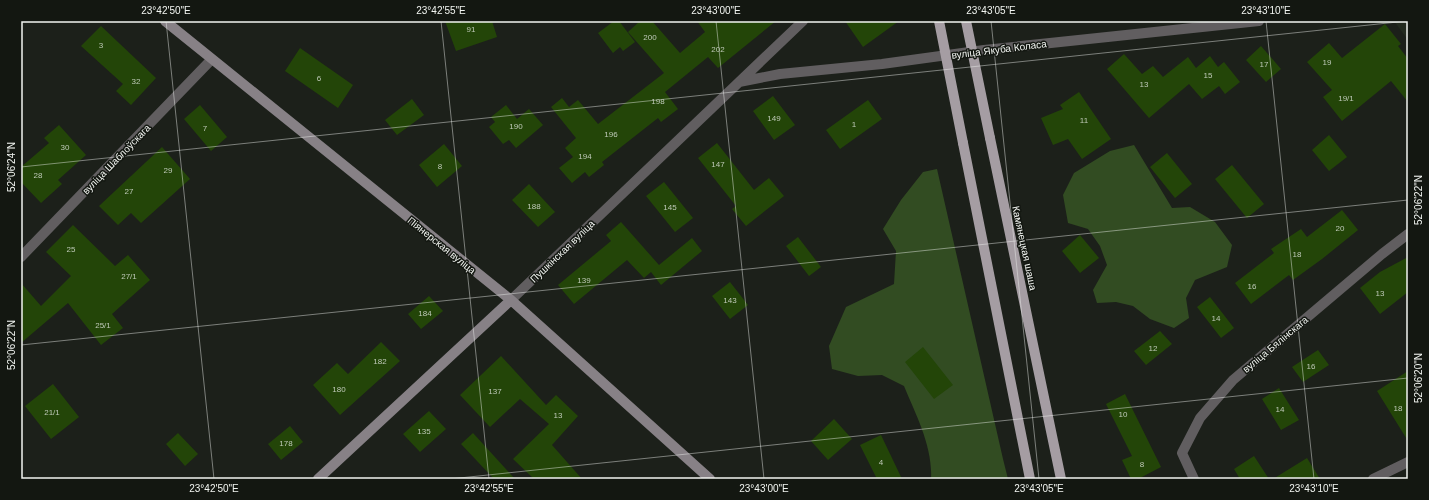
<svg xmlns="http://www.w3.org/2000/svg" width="1429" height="500" font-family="Arial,sans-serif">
  <rect width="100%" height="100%" fill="#1c201a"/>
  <path fill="#232a1f" d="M1394,21h14v19z"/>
  <path fill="#324c22" d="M1134,145l38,63 18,-1 25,15 17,23 -5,22 -32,13 -9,18 3,20 -15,10 -24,-9 -17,-13 -17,-4 -19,1 -4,-13 14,-25 -7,-19 -12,-17 -20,-6 -5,-28 11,-22 36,-22z
    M937,169l66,290 5,20h-77c2,-32 -15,-64 -27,-93l-22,-11 -24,1 -26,-7 -3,-23 17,-39 48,-23 2,-33 -13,-22 18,-29 22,-28z"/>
  <path fill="#234508" d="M445,21h47l5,16 -41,14z
    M614,21h5l16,21 -12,9 -3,-4 -7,6 -15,-20z
    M640,21h12l28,32 25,-21 -8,-11h79l-58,47 -10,-11 -43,35 13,17 -17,13 -3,-4 -56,44 2,3 -15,12 -4,-5 -13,11 -13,-15 14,-11 -8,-9 11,-10 -25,-31 11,-9 7,9 9,-7 20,24 66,-51 -36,-41z
    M845,21h54l-36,26z
    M1385,24l16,20 -3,2 10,13v43l-17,-21 -49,40 -19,-24 9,-7 -25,-28 22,-19 13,15z
    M101,26l55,52 -25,27 -15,-14 7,-7 -42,-38z
    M1261,46l20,23 -15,13 -20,-22z
    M300,48l53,37 -15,23 -53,-37z
    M1124,54l18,20 11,-8 10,11 25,-20 8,11 14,-12 8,11 6,-5 16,20 -15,12 -6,-8 -17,13 -13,-15 -40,34 -42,-49z
    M1079,92l32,47 -29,20 -14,-20 -15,6 -12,-27 22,-9 -3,-4z
    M773,96l22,29 -21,15 -21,-29z
    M412,99l12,16 -27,20 -12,-15z
    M868,100l14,19 -42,30 -14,-19z
    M200,105l27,32 -16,14 -27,-32z
    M506,105l11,14 12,-10 14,16 -27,23 -7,-8 -6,4 -14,-17 6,-5 -4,-5z
    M59,125l27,30 -28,25 4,4 -21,19 -20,-21v-15l28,-24 -5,-5z
    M1329,135l18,22 -18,14 -17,-21z
    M717,143l37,47 15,-12 15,18 -38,30 -14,-17 4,-3 -38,-48z
    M444,144l18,22 -25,21 -18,-22z
    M162,147l28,32 -49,44 -10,-10 -13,12 -19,-19z
    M1167,153l25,31 -17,14 -25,-31z
    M1232,165l32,39 -17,14 -32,-39z
    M664,182l29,36 -18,14 -29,-36z
    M529,184l26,28 -17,15 -26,-27z
    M1342,210l16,20 -36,29 -29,21 -4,-5 -38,29 -16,-21 39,-30 -3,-4 30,-20 6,8z
    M621,222l38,43 33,-27 10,13 -41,34 -10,-13 -7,6 -17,-18 -53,44 -16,-19 53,-44 -5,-6z
    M73,225l42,41 13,-11 22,25 -38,34 11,14 -22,17 -33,-42 -47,40v-60l20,23 30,-30 -25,-24z
    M1080,235l19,23 -19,15 -18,-22z
    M798,237l23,30 -12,9 -23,-30z
    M1408,257v35l-28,22 -20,-26 20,-16z
    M730,282l18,23 -18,14 -18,-23z
    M429,296l14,15 -22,18 -13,-15z
    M1210,297l24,31 -13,10 -24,-31z
    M1160,331l12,13 -26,21 -12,-14z
    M381,342l19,19 -60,54 -27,-30 24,-22 11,11z
    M923,347l30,38 -19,14 -29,-37z
    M1318,350l11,15 -26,17 -11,-15z
    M501,356l45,49 10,-10 22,21 -26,29 30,34h-48l-21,-20 36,-35 -29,-25 -30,28 -30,-32z
    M1408,371v70l-31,-50z
    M53,384l26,33 -28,22 -26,-33z
    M1279,388l20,32 -18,10 -19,-31z
    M1125,394l36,73 -23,12h-7l-9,-19 10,-4 -26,-52z
    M429,411l17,18 -26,23 -17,-18z
    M834,419l18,20 -24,21 -17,-19z
    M290,426l13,16 -22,18 -13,-16z
    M178,433l20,21 -13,12 -19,-22z
    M473,433l42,46h-21l-33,-35z
    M881,435l21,44h-25l-17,-34z
    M1254,456l15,23h-29l-6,-10z
    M1307,458l13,21h-47z"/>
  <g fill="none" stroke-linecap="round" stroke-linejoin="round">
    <path stroke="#615e60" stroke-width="10" d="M739,82l41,-8 102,-10 102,-14 275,-29
      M21,257l190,-197
      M511,300l292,-279
      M1194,479l-12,-26 18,-35 33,-38 149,-126 26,-20
      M1373,479l35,-17"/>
    <path stroke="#878186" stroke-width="10" d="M165,21l346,279 199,179
      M318,479l193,-179"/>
    <path stroke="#a59da3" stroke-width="10" d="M990,138l71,341
      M963,143l67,336"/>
    <path stroke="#a59da3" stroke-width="10" d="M939,21l24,122
      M966,21l24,117"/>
  </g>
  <path fill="none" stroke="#f2f5f1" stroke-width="1" stroke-opacity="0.45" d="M166,21l48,458M441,21l48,458M716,21l48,458M991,21l48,458M1266,21l48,458M21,167l1386,-146M21,345l1387,-145M450,479l958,-101"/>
  <g text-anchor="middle" stroke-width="3" stroke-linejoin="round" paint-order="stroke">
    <g font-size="8" fill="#bec9b7">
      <text x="471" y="32">91</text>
      <text x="650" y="40">200</text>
      <text x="101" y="48">3</text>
      <text x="718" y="52">202</text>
      <text x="1327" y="65">19</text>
      <text x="1264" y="67">17</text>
      <text x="1208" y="78">15</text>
      <text x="319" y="81">6</text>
      <text x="136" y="84">32</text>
      <text x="1144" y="87">13</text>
      <text x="1346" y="101">19/1</text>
      <text x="658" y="104">198</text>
      <text x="774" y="121">149</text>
      <text x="1084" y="123">11</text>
      <text x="854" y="127">1</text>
      <text x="516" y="129">190</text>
      <text x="205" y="131">7</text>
      <text x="611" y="137">196</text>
      <text x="65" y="150">30</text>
      <text x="585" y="159">194</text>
      <text x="718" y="167">147</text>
      <text x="440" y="169">8</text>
      <text x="168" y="173">29</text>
      <text x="38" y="178">28</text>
      <text x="129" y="194">27</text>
      <text x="534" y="209">188</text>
      <text x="670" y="210">145</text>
      <text x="1340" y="231">20</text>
      <text x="71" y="252">25</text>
      <text x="1297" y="257">18</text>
      <text x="129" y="279">27/1</text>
      <text x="584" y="283">139</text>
      <text x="1252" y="289">16</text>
      <text x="1380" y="296">13</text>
      <text x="730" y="303">143</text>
      <text x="425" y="316">184</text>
      <text x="1216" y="321">14</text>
      <text x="103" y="328">25/1</text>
      <text x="1153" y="351">12</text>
      <text x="380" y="364">182</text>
      <text x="1311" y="369">16</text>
      <text x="339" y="392">180</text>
      <text x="495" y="394">137</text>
      <text x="1398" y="411">18</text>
      <text x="1280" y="412">14</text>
      <text x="52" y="415">21/1</text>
      <text x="1123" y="417">10</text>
      <text x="558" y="418">13</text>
      <text x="424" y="434">135</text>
      <text x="286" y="446">178</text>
      <text x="881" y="465">4</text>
      <text x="1142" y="467">8</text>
    </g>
    <g font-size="10" fill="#f2f5f1" stroke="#131711">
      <text transform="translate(999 49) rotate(-7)" y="4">вуліца Якуба Коласа</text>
      <text transform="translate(116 159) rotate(-46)" y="4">вуліца Шаблоўскага</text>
      <text transform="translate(442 245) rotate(39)" y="4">Піянерская вуліца</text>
      <text transform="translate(1025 248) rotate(78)" y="4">Камянецкая шаша</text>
      <text transform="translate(562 251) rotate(-44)" y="4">Пушкінская вуліца</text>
      <text transform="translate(1275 344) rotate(-40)" y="4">вуліца Бялінскага</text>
    </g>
  </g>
  <rect width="1429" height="500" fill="none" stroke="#131711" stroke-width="44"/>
  <rect x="22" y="22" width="1385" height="456" fill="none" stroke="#f2f5f1" stroke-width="1.5"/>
  <g font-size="10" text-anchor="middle" fill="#f2f5f1">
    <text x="166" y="14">23°42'50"E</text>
    <text x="441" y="14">23°42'55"E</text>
    <text x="716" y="14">23°43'00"E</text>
    <text x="991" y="14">23°43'05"E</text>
    <text x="1266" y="14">23°43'10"E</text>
    <text transform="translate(11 167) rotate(-90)" y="4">52°06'24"N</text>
    <text transform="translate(1418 200) rotate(-90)" y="4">52°06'22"N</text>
    <text transform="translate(11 345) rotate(-90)" y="4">52°06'22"N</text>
    <text transform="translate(1418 378) rotate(-90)" y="4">52°06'20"N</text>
    <text x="214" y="492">23°42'50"E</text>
    <text x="489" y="492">23°42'55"E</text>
    <text x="764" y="492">23°43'00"E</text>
    <text x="1039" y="492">23°43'05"E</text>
    <text x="1314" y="492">23°43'10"E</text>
  </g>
</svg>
